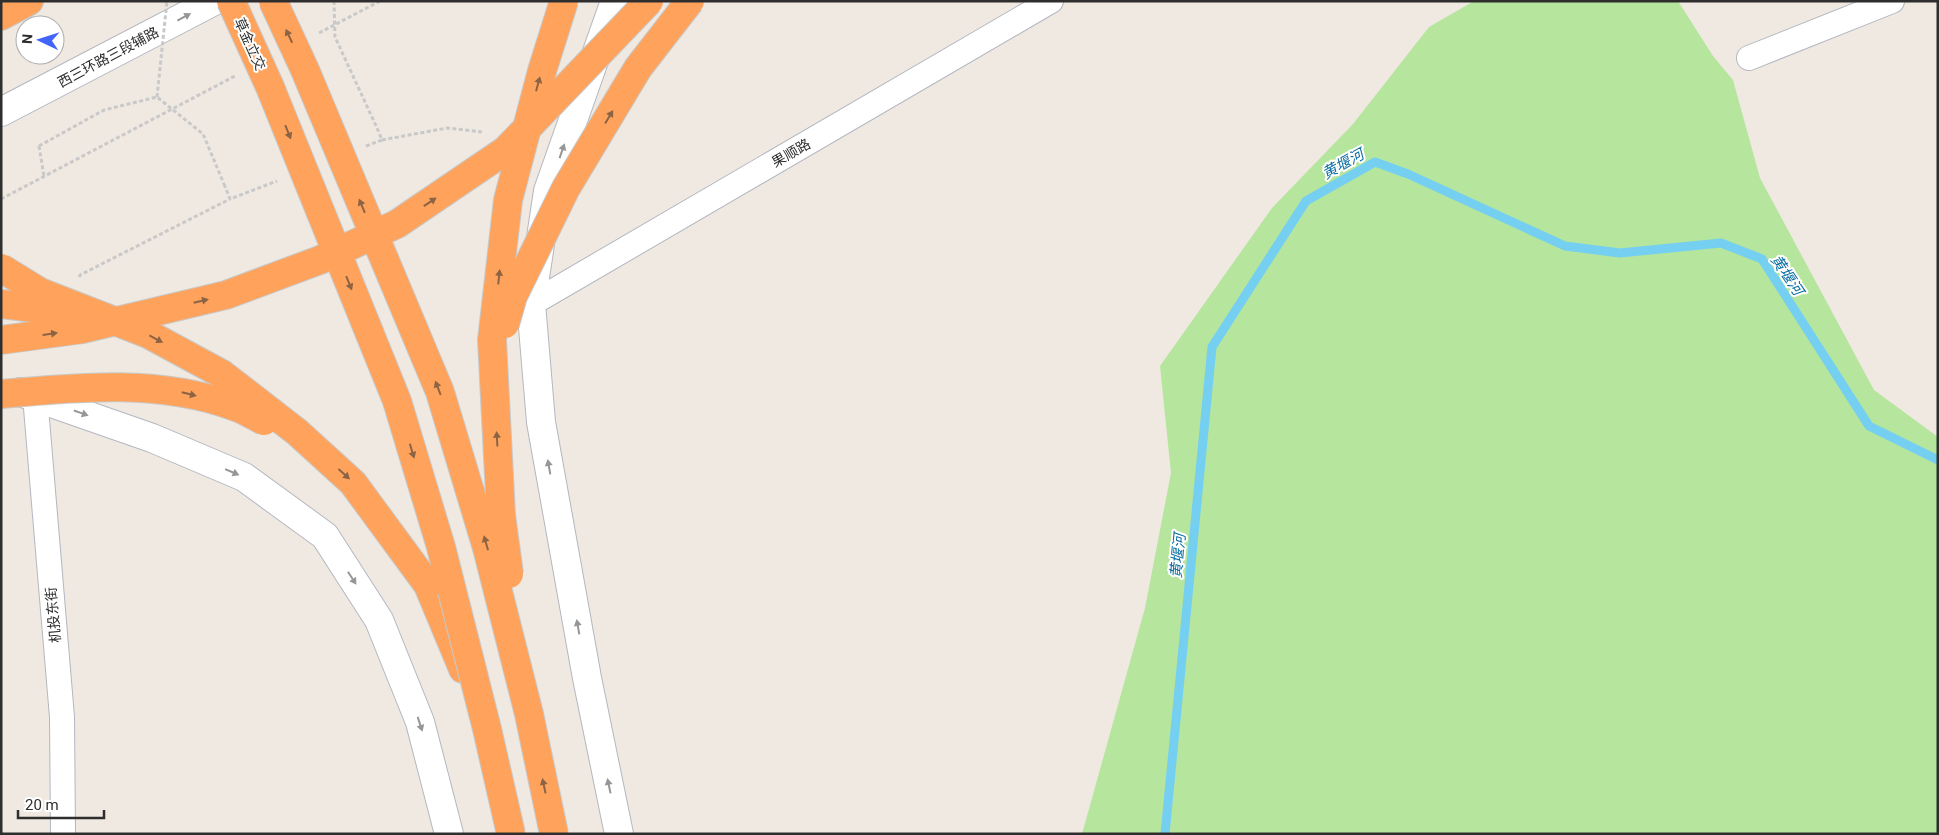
<svg xmlns="http://www.w3.org/2000/svg" width="1939" height="835" font-family="Roboto,'Noto Sans SC',sans-serif">
  <rect width="100%" height="100%" fill="#efe9e1"/>
  <path fill="#b6e59e" d="M1474,1h204l35,55 20,24 27,98 114,212 64,47v397h-856l63,-226 26,-135 -11,-107 112,-158 81,-84 76,-97z"/>
  <g fill="none" stroke-linecap="round" stroke-linejoin="round">
    <path stroke="#75cff0" stroke-width="9" d="M1165,834l47,-487 94,-146 69,-39 33,12 157,72 55,7 101,-10 41,16 107,167 69,34"/>
    <defs>
      <path id="street" d="M1749,58l143,-57
        M531,304l520,-303
        M35,396l27,321 1,117"/>
      <path id="secondary" d="M615,1l-67,190 -17,113 10,118 46,256 32,156
        M1,112l213,-111
        M20,392l132,46 92,39 81,59 54,84 41,102 29,112"/>
      <path id="highway" d="M1,16l28,-15
        M428,585l35,84"/>
    </defs>
    <use href="#street" stroke="#b4b7c1" stroke-width="26"/>
    <use href="#secondary" stroke="#b4b7c1" stroke-width="30"/>
    <use href="#highway" stroke="#c9c9c9" stroke-width="30"/>
    <path stroke="#c9c9c9" stroke-width="3" stroke-dasharray="4 2.5" stroke-linecap="butt" d="M319,33l61,-32
      M382,140l65,-12 35,4
      M39,146l5,30
      M366,146l16,-6 -5,-12
      M224,184l6,15 47,-18
      M1,199l234,-123
      M79,277l1,-2 150,-76"/>
    <use href="#street" stroke="#fff" stroke-width="24"/>
    <use href="#secondary" stroke="#fff" stroke-width="28"/>
    <use href="#highway" stroke="#ffa35c" stroke-width="28"/>
    <defs>
      <path id="highway-bridge" d="M231,1l39,86 127,314 44,146 46,182 24,105
        M273,1l32,69 135,322 47,156 42,166 25,120
        M1,268l39,24 108,42 74,40 75,58 56,51 75,102
        M1,304l41,5 26,1
        M505,324l8,-28 53,-108 72,-120 52,-67
        M1,340l82,-11 143,-34 94,-35 77,-36 109,-74 143,-149
        M1,394c76,-7 158,-15 232,12 10,3 21,10 31,15
        M509,574l-8,-59 -9,-175 16,-140 34,-129 22,-70"/>
    </defs>
    <use href="#highway-bridge" stroke="#c9c9c9" stroke-width="30" stroke-linecap="butt"/>
    <path stroke="#c9c9c9" stroke-width="3" stroke-dasharray="4 2.5" stroke-linecap="butt" d="M334,1l1,36 42,91
      M157,97l10,-96
      M39,146l65,-36 53,-13 46,37 21,50"/>
    <use href="#highway-bridge" stroke="#ffa35c" stroke-width="28"/>
  </g>
  <defs><path id="oneway-solid" d="M-6-.8H1V-3.2L6.5 0L1 3.2V.8H-6Z" transform="scale(1.25)"/></defs>
  <g fill="#969696">
    <use href="#oneway-solid" transform="translate(184 17) rotate(-28)"/>
    <use href="#oneway-solid" transform="translate(562 151) rotate(-71)"/>
    <use href="#oneway-solid" transform="translate(81 413) rotate(19)"/>
    <use href="#oneway-solid" transform="translate(549 467) rotate(-100)"/>
    <use href="#oneway-solid" transform="translate(232 472) rotate(23)"/>
    <use href="#oneway-solid" transform="translate(352 578) rotate(57)"/>
    <use href="#oneway-solid" transform="translate(578 627) rotate(-100)"/>
    <use href="#oneway-solid" transform="translate(420 724) rotate(72)"/>
    <use href="#oneway-solid" transform="translate(609 786) rotate(-102)"/>
  </g>
  <g fill="#8c6343">
    <use href="#oneway-solid" transform="translate(289 36) rotate(-115)"/>
    <use href="#oneway-solid" transform="translate(538 84) rotate(-75)"/>
    <use href="#oneway-solid" transform="translate(609 117) rotate(-59)"/>
    <use href="#oneway-solid" transform="translate(288 132) rotate(68)"/>
    <use href="#oneway-solid" transform="translate(430 202) rotate(-34)"/>
    <use href="#oneway-solid" transform="translate(362 206) rotate(-113)"/>
    <use href="#oneway-solid" transform="translate(499 277) rotate(-84)"/>
    <use href="#oneway-solid" transform="translate(349 283) rotate(68)"/>
    <use href="#oneway-solid" transform="translate(201 301) rotate(-13)"/>
    <use href="#oneway-solid" transform="translate(50 334) rotate(-8)"/>
    <use href="#oneway-solid" transform="translate(156 339) rotate(28)"/>
    <use href="#oneway-solid" transform="translate(438 388) rotate(-111)"/>
    <use href="#oneway-solid" transform="translate(189 394) rotate(14)"/>
    <use href="#oneway-solid" transform="translate(497 439) rotate(-93)"/>
    <use href="#oneway-solid" transform="translate(412 451) rotate(73)"/>
    <use href="#oneway-solid" transform="translate(344 474) rotate(42)"/>
    <use href="#oneway-solid" transform="translate(486 543) rotate(-106)"/>
    <use href="#oneway-solid" transform="translate(544 786) rotate(-102)"/>
  </g>
  <g text-anchor="middle" stroke-width="4" stroke-linejoin="round" paint-order="stroke">
    <g font-size="14" fill="#2e2e2e" stroke="#fff">
      <text transform="translate(250 44) rotate(66)" y="5">草金立交</text>
      <text transform="translate(108 57) rotate(-28)" y="5">西三环路三段辅路</text>
      <text transform="translate(791 153) rotate(-30)" y="5">果顺路</text>
      <text transform="translate(53 615) rotate(-95)" y="5">机投东街</text>
    </g>
    <g font-size="15" font-style="italic" fill="#0d6fa3" stroke="#fff">
      <text transform="translate(1343 164) rotate(-29)" y="5">黄堰河</text>
      <text transform="translate(1787 275) rotate(56)" y="5">黄堰河</text>
      <text transform="translate(1178 556) rotate(-85)" y="5">黄堰河</text>
    </g>
  </g>
  <rect width="1939" height="835" fill="none" stroke="#2e2e2e" stroke-width="5"/>
  <g transform="translate(40 40) rotate(274)"><circle r="24" fill="#ffffff" stroke="#ababab"/>
  <path d="M0-4L9 19L0 12L-9 19Z" fill="#4264fb"/>
  <text y="-8" font-size="14" font-weight="bold" text-anchor="middle" fill="#2e2e2e">N</text>
  </g>
  <path d="M18 810v8h86v-8" fill="none" stroke="#2e2e2e" stroke-width="2.5"/>
  <text x="25" y="810" font-size="15" fill="#2e2e2e" stroke="#ffffff" stroke-width="4" paint-order="stroke">20 m</text>
</svg>
